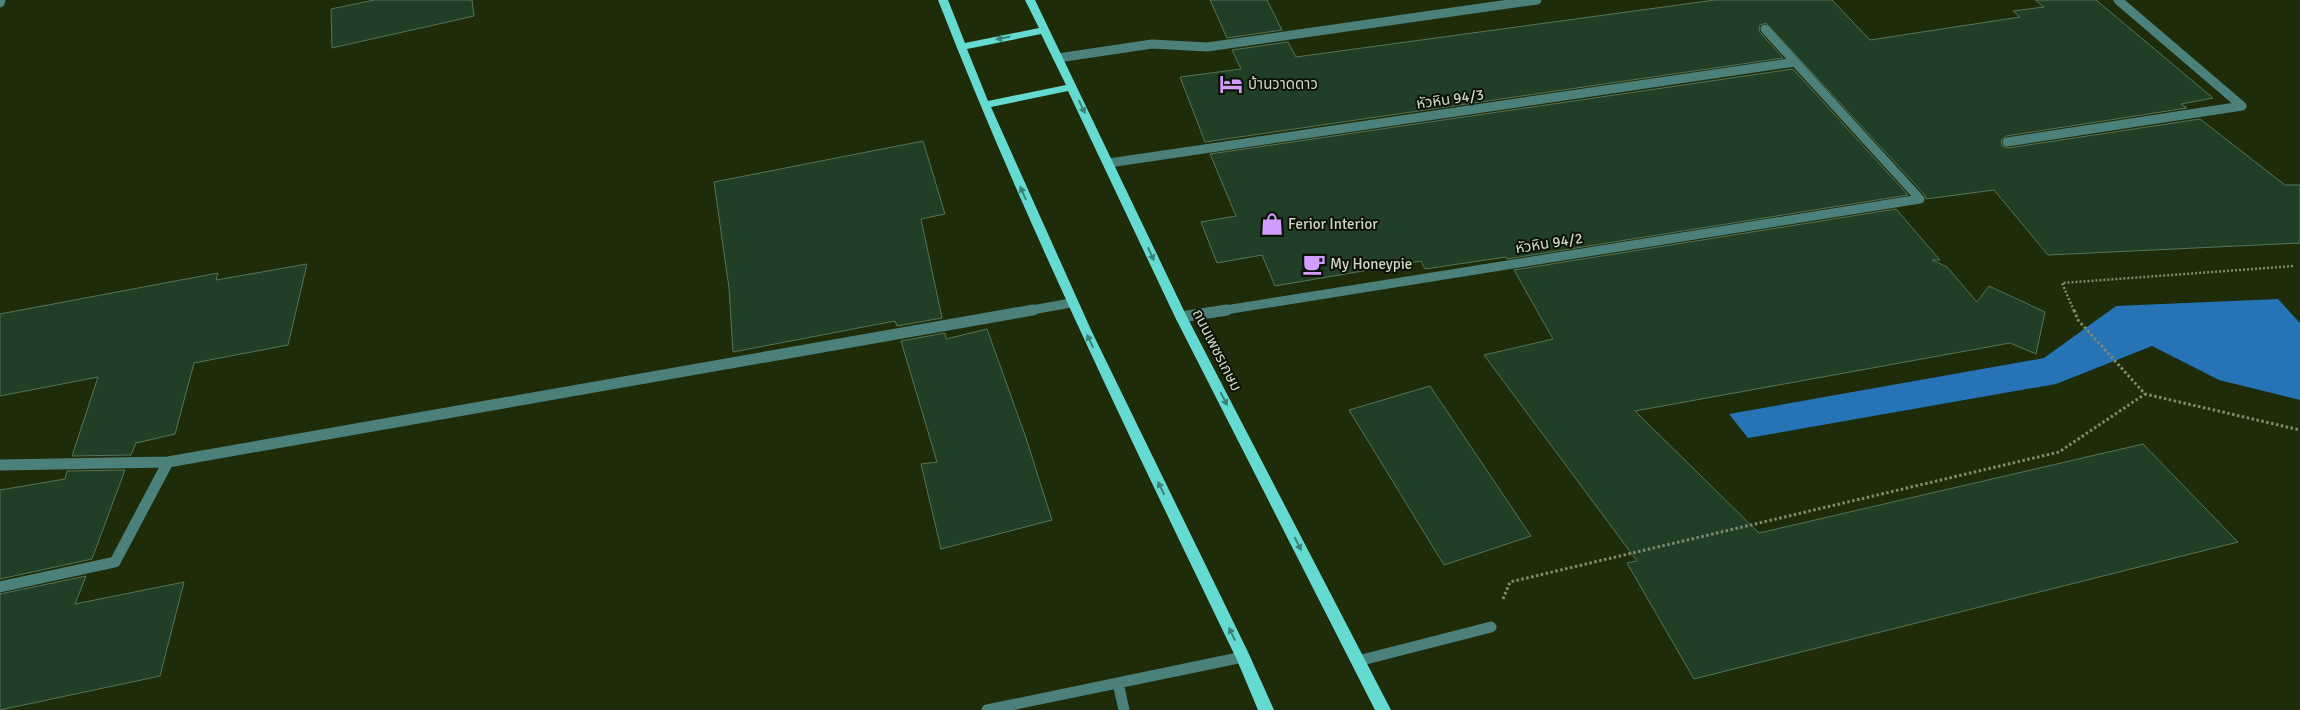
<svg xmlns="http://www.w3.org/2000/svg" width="2300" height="710" font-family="Signika,'Noto Sans Thai',sans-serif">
  <rect width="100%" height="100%" fill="#1e2c0a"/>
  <path fill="#2674b5" d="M2278,299l22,24v77l-81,-20 -67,-34 -96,38 -308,54 -19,-24 315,-56 72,-52z"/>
  <path fill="#213e26" stroke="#557459" d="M374,0h98l2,16 -142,32 -1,-39z
    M1210,0h57l15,30 -55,8z
    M1715,0h117l38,40 150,-23 -7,-6 31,-4 -9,-7h61l117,98 -32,6 6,4 -181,28 -5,4 1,6 6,2 192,-29 85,66h15v58l-252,12 -54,-65 -68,9 -1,-4 -159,-172 -6,2 -1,6 24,27 -578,84 -25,-65 61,-8 -9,-19 56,-8 8,15z
    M1793,69l115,126 -401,64 -1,-2 -81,12 -4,-8 -146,25 -13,-31 -45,8 -16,-41 35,-6 -26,-62z
    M923,141l22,73 -24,5 21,99 -45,8 -2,-5 -162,31 -4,-64 -15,-106z
    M1896,209l44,51h-8l15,7 30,35 12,-16 56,26 -9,42 -26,-11 -375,68 124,122 384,-89 95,98 -544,137 -67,-116 10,-2 -153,-206 69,-16 -39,-69z
    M307,264l-19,81 -94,18 -19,71 -39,9 -5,12 -59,1 26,-79 -98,19v-82l218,-41 -2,7z
    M987,329l39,109 26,82 -111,29 -20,-85 16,-2 -36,-121 44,-8 1,6z
    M1430,386l101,150 -87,29 -95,-155z
    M125,470l-33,89 -92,20v-89l65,-11 2,-8z
    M86,576l-11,28 109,-22 -24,94 -160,34v-116z"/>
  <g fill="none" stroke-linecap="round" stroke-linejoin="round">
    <path stroke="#7f8a71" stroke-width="2.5" stroke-dasharray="2 2" stroke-linecap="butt" d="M2074,311l-12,-28 232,-17"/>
    <path stroke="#7f8a71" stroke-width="3" stroke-dasharray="2.5 2.5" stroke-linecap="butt" d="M2074,310l4,10 67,74 155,36
      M1503,599l7,-17 549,-130 86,-58"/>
    <path stroke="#4b807b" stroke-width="9" d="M1058,58l94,-14 55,3 330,-47"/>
    <path stroke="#4b807b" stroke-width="11" d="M1358,661l133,-34
      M1118,683l6,27
      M987,710l256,-53"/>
    <path stroke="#4b807b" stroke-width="9" d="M0,3l1,-3
      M1765,29l155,170
      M2007,142l235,-36 -124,-106
      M1109,163l686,-101
      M1026,311l45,-8
      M1219,311l701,-112"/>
    <path stroke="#4b807b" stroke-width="11" d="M1181,317l46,-7
      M0,465l168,-3
      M0,587l115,-25 53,-100 865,-152"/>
    <path fill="#65dad0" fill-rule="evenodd" d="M938,0h10l17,43 74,-15 -14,-28h10l152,317 204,393h-16l-200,-393 -107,-226 -77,16 101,225 156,320 26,58h-16l-21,-50c-105,-218 -211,-435 -299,-660zM1041,34l25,51 -78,16 -21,-52z"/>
  </g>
  <defs><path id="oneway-solid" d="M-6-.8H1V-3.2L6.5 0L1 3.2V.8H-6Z" transform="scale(1.25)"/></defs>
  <g fill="#3d8075">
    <use href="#oneway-solid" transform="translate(1003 38) rotate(169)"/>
    <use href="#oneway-solid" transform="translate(1082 107) rotate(65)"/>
    <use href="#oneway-solid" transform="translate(1023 193) rotate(-114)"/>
    <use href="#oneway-solid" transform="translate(1151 254) rotate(65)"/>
    <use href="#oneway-solid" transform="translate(1090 341) rotate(-116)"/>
    <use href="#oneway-solid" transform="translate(1224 399) rotate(63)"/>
    <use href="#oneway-solid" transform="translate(1161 488) rotate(-116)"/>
    <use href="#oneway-solid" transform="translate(1298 544) rotate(63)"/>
    <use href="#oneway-solid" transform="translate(1232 634) rotate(-116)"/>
  </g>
  <defs>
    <symbol id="hotel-bare" viewBox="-9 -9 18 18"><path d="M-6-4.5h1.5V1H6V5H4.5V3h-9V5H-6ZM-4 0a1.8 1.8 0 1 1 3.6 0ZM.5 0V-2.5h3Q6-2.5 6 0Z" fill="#d19dfe" stroke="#0c1205" stroke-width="2.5" paint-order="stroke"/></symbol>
    <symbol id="shop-bare" viewBox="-9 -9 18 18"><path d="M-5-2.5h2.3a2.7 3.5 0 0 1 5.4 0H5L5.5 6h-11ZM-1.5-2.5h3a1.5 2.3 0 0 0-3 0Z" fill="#d19dfe" stroke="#0c1205" stroke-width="2.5" paint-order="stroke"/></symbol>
    <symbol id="cafe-bare" viewBox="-9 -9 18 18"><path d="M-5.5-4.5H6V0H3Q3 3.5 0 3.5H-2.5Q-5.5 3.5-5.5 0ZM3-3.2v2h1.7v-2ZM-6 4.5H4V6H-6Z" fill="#d19dfe" stroke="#0c1205" stroke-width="2.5" paint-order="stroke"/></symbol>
  </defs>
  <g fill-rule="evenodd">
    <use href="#hotel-bare" x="1215" y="68" width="32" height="32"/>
    <use href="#shop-bare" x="1256" y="208" width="32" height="32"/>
    <use href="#cafe-bare" x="1298" y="248" width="32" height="32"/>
  </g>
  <g text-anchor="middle" stroke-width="4" stroke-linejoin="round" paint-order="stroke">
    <g font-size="15" fill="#cfd8c5" stroke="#0c1205" text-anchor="start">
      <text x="1248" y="89">บ้านวาดดาว</text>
      <text x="1288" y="229">Ferior Interior</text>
      <text x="1330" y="269">My Honeypie</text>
    </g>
    <g font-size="15" fill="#cfd8c5" stroke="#0c1205">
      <text transform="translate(1450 99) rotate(-8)" y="5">หัวหิน 94/3</text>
      <text transform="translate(1549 243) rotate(-9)" y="5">หัวหิน 94/2</text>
      <text transform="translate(1217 350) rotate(63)" y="5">ถนนเพชรเกษม</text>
    </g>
  </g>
</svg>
